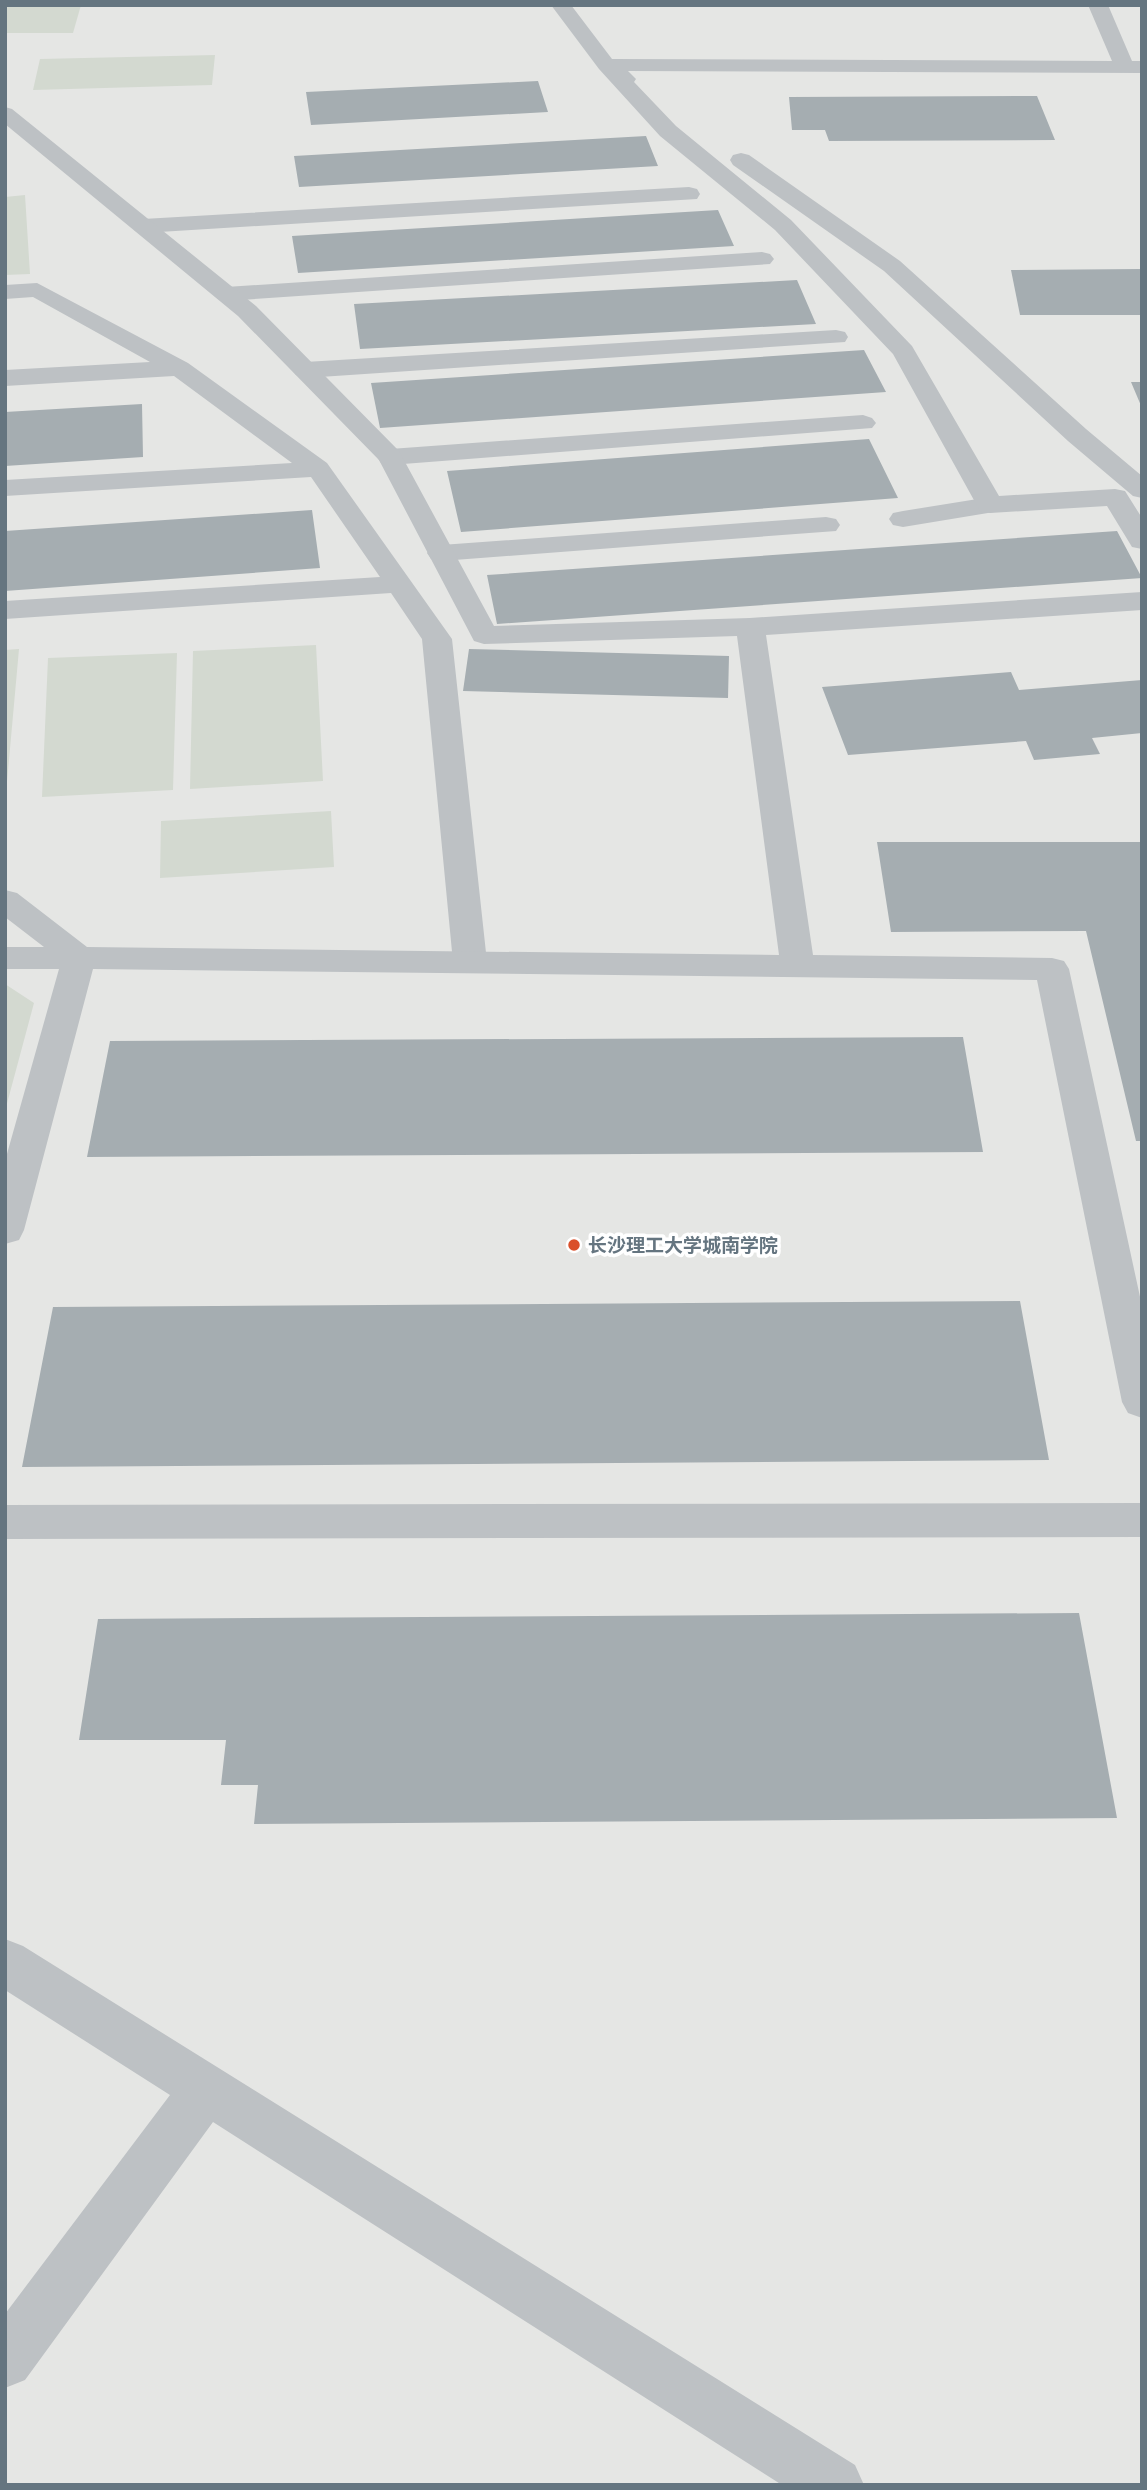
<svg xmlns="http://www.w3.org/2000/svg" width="1147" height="2490" font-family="'Open Sans','Noto Sans SC',sans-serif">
  <rect width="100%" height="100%" fill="#f4f4f0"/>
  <path fill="#e5e6e4" d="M5,5h1137v2480h-1137z"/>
  <path fill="#d3d9d0" d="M5,5h76l-8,28h-68z
    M215,55l-3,30 -179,5 7,-31z
    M25,195l5,79 -25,1v-78z
    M316,645l7,136 -133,8 3,-138z
    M19,649l-12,133 -2,-132z
    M177,653l-4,137 -131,7 6,-139z
    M331,811l3,56 -174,11 1,-57z
    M5,984l29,19 -29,108z"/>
  <path fill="#a5adb1" d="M538,81l10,31 -237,13 -5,-33z
    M1037,96l18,44 -226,1 -4,-11h-33l-3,-33z
    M646,136l12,30 -359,21 -5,-31z
    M718,210l16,36 -436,27 -6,-37z
    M1142,269v46h-122l-9,-45z
    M797,280l19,44 -456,25 -6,-45z
    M864,350l22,42 -506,36 -9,-45z
    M1131,382h11v26z
    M142,404l1,53 -138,9v-54z
    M869,439l29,59 -437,34 -14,-61z
    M312,510l8,58 -315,23v-60z
    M1117,531l25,47 -645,46 -10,-49z
    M469,649l260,7 -1,42 -265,-7z
    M1011,672l8,18 123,-10v53l-50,5 8,16 -66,6 -8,-19 -178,14 -26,-68z
    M877,842h265v299h-6l-50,-210 -195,1z
    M963,1037l20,115 -896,5 23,-116z
    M1020,1301l29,159 -1027,7 31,-160z
    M1079,1613l38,205 -863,6 4,-39h-37l5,-45h-147l19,-121z"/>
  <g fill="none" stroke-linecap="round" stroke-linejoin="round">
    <path fill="#bdc1c4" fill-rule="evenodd" d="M689,187l8,2 3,5 -3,5 -554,34 -8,-2 -3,-5 3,-5 8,-2z
      M762,252l8,2 4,5 -4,5 -544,37 -8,-2 -4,-5 4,-5 8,-2z
      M37,283l151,80 139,100 125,176 35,323 -5,8 -12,3 -12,-3 -5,-8 -31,-323 -31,-46 -386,26v-18l375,-24 -69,-100 -306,19v-16l287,-17 -118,-87 -169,10v-16l145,-8 -117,-65 -28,2v-14z
      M836,330l9,2 3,5 -3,5 -540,36 -9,-3 -4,-5 4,-5 9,-3z
      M863,415l9,3 4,5 -4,5 -482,37 -9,-2 -4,-6 4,-6 9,-2z
      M990,497l10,2 4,6 -4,6 -97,16 -10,-2 -4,-6 4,-6 10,-2z
      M826,517l10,2 4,6 -4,6 -395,30 -10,-2 -4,-6 4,-6 10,-2z"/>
    <path fill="#bdc1c4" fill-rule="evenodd" d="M551,5h20l41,54 500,2 -24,-56h20l24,56h10v12l-514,-2 8,8 -2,3 42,44 115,94 121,126 87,150 116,-7 10,2 17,27v31l-10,-2 -25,-41 -117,7 -10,-2 -87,-157 -118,-124 -115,-94 -61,-67z
      M5,107l7,2 244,197 143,145 95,175 256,-8 392,-26v18l-376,25 47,320 239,3 12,3 5,8 73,337v112l-14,-5 -6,-11 -85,-422 -944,-11 -69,261 -5,10 -14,4v-83l54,-192h-54v-22h39l-39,-30v-27l12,3 70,54 692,8 -42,-319 -253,8 -10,-3 -95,-181 -141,-144 -233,-192z
      M741,153l8,2 151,106 186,168 56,47v22l-9,-2 -65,-55 -184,-170 -151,-106 -3,-5 3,-5z
      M1142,1503v34l-1137,2v-34z
      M5,1939l18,7 832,519 9,20h-82l-569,-363 -188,258 -20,8v-74l165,-219 -165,-105z"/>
  </g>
  <circle fill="#da502b" stroke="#fff" stroke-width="2.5" cx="574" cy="1245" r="7"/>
  <g text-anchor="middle" stroke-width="7" stroke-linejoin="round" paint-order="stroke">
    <g font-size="19" font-weight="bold" fill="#657580" stroke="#fff" text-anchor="start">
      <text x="588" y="1252">长沙理工大学城南学院</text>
    </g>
  </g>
  <rect width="1147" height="2490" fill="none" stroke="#657580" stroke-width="14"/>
</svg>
